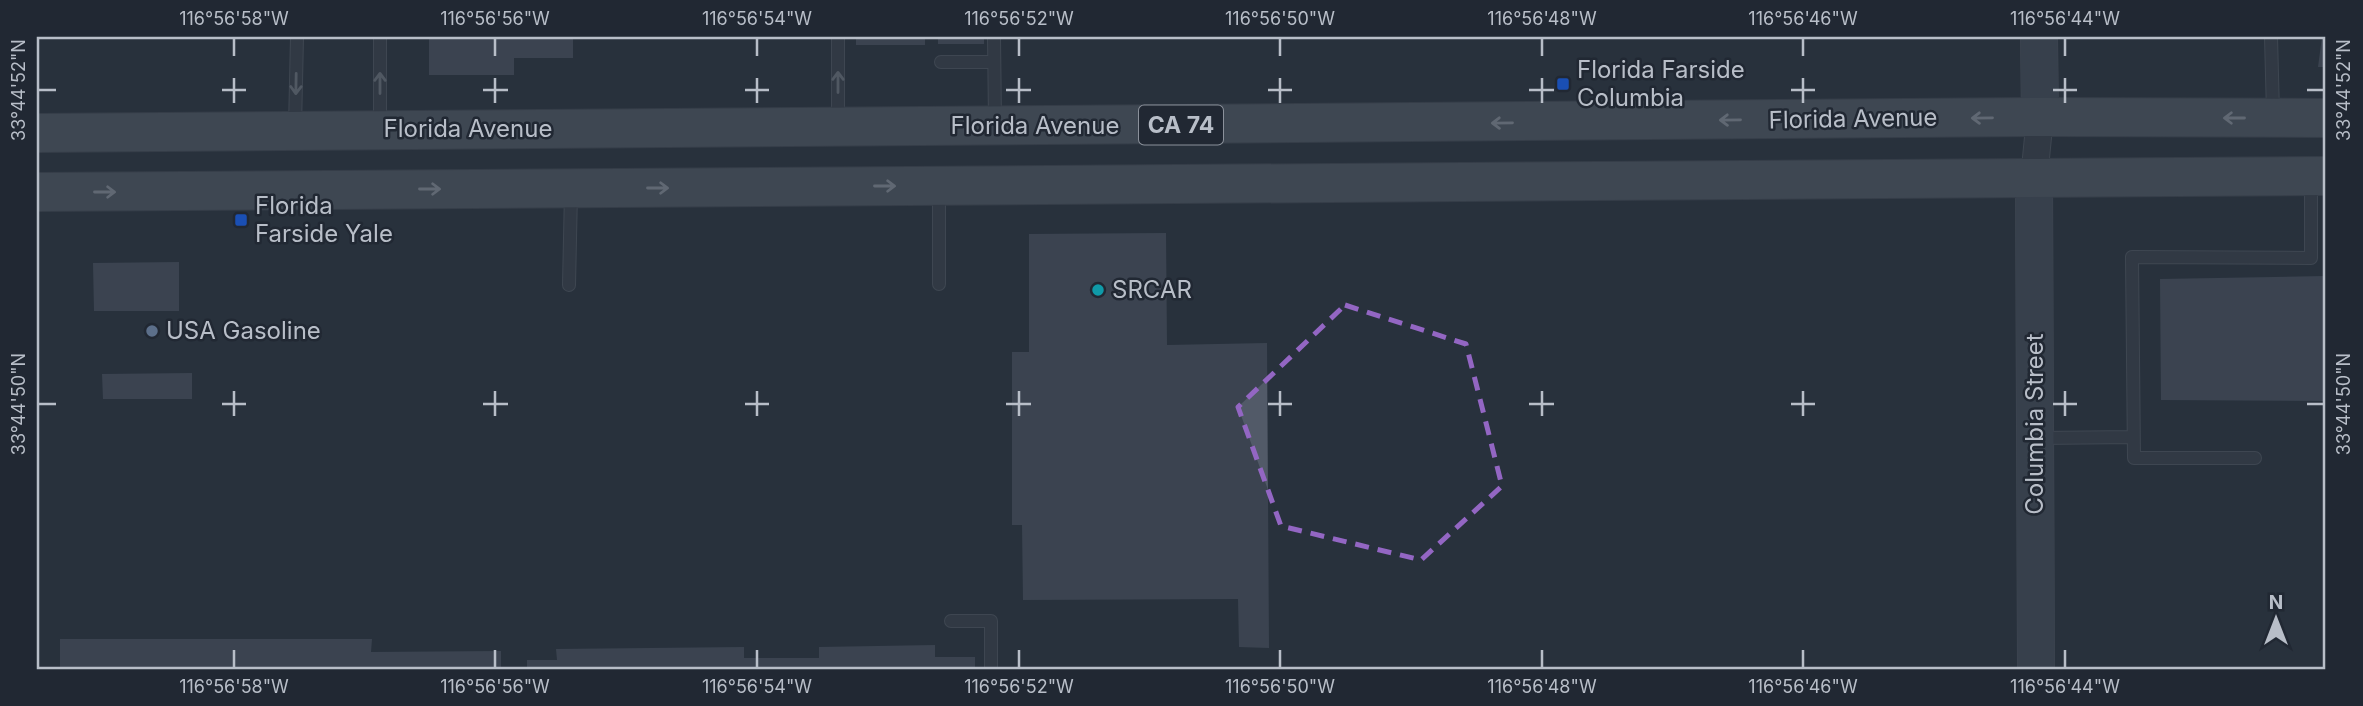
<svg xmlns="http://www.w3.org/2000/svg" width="2363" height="706" font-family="Inter,sans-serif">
  <rect width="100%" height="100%" fill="#28313d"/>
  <path fill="#525a68" d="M429,37h144v21h-59v17h-85z
    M856,37h69v8h-69z
    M938,37h46v7h-46z
    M2322,37h4v30h-8z
    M1166,233l1,112 100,-2 2,305 -30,-1 -1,-48 -215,1 -1,-75h-10v-173h17v-118z
    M179,262v49h-85l-1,-48z
    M2326,276v125l-165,-1 -1,-121z
    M192,373v26h-89l-1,-25z
    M60,639h312l-1,13 130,-1v18h-441z
    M935,645v12h40v12h-448v-9h30l-1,-11 188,-2v11h75v-11z"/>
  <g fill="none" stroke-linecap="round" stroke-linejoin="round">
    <defs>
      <path id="lane" d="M380,37v89
        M994,37l1,83
        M2271,37l2,76
        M941,62h53
        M838,123v-86
        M295,127l2,-90
        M939,190v94
        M569,285l2,-93
        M2039,438l94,-1
        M2255,458h-121l-2,-201 179,1v-78
        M951,621h40v48"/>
      <path id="street" d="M2034,178l6,-61"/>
      <path id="secondary" d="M2039,37l1,80
        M2034,178l2,491"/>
      <path id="primary" d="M37,133l2003,-16 286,1
        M37,192l2289,-16"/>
    </defs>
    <use href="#lane" stroke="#5a616b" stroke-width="14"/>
    <use href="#street" stroke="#5a616b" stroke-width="28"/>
    <use href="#secondary" stroke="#5a616b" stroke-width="38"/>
    <use href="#primary" stroke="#454c57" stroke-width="40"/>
    <use href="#lane" stroke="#3c434e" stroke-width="12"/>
    <use href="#street" stroke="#3c434e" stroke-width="26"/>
    <use href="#secondary" stroke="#4b5260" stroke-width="37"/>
    <use href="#primary" stroke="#5a626d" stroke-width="38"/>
  </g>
  <defs><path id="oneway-shaft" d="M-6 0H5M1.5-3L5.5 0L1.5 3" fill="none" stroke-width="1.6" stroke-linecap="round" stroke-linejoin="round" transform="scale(1.75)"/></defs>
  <g stroke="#808791">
    <use href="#oneway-shaft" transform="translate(838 82) rotate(-90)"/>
    <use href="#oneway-shaft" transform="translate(380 83) rotate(-90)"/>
    <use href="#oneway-shaft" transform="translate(296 84) rotate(91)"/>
  </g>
  <g stroke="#a5acb6">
    <use href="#oneway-shaft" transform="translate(1982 118) rotate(179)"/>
    <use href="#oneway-shaft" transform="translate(2234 118) rotate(-180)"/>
    <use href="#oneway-shaft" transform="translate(1730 120) rotate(179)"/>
    <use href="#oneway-shaft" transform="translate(1502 123) rotate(179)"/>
    <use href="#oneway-shaft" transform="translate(885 186)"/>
    <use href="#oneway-shaft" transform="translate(658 188)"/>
    <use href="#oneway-shaft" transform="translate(430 189)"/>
    <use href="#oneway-shaft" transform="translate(105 192)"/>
  </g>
  <path d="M0 0H2363V706H0ZM1345,305l121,39 36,142 -81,74 -140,-34 -43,-119z" fill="#28313d" fill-opacity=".55" fill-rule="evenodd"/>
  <path fill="none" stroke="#9366c3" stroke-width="5" stroke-dasharray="14 9" stroke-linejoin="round" d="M1345,305l121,39 36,142 -81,74 -140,-34 -43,-119z"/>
  <path fill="none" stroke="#b8bec8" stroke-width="2.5" d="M234,38v18M495,38v18M757,38v18M1019,38v18M1280,38v18M1542,38v18M1803,38v18M2065,38v18M234,78v25M495,78v25M757,78v25M1019,78v25M1280,78v25M1542,78v25M1803,78v25M2065,78v25M38,90h18M222,90h24M483,90h25M745,90h24M1006,90h25M1268,90h24M1529,90h25M1791,90h24M2053,90h24M2307,90h17M234,391v25M495,391v25M757,391v25M1019,391v25M1280,391v25M1542,391v25M1803,391v25M2065,391v25M38,404h18M222,404h24M483,404h25M745,404h24M1006,404h25M1268,404h24M1529,404h25M1791,404h24M2053,404h24M2307,404h17M234,650v18M495,650v18M757,650v18M1019,650v18M1280,650v18M1542,650v18M1803,650v18M2065,650v18"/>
  <g fill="#1a4fb4" stroke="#212833" stroke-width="2.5">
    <rect x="1556" y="77" width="14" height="14" rx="3.5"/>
    <rect x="234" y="213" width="14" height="14" rx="3.5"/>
  </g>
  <circle fill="#0f9aa8" stroke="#212833" stroke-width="2.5" cx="1098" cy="290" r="7"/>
  <circle fill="#5c6f8a" stroke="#212833" stroke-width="2.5" cx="152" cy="331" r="7"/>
  <g text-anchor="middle" stroke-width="5" stroke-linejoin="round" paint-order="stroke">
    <rect fill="#212833" stroke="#8b919b" stroke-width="2" x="1139" y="105.5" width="84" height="39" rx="5"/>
    <g font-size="23" font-weight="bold" fill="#b8bec8">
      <text x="1181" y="133">CA 74</text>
    </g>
    <g font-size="24" fill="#b8bec8" stroke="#212833" text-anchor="start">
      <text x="1577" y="78">Florida Farside<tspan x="1577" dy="28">Columbia</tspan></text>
      <text x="255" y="214">Florida<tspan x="255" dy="28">Farside Yale</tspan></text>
      <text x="1112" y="298">SRCAR</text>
      <text x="166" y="339">USA Gasoline</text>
    </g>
    <g font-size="24" fill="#b8bec8" stroke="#212833">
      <text transform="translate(1853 119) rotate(-1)" y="8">Florida Avenue</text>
      <text x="1035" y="134">Florida Avenue</text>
      <text x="468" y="137">Florida Avenue</text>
      <text transform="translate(2035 424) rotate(-90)" y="8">Columbia Street</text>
    </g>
  </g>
  <rect width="2363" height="706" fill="none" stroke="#212833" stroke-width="77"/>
  <g transform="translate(2276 619)" stroke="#212833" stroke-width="5" paint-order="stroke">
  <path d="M0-5L12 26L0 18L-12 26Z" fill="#b8bec8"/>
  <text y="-10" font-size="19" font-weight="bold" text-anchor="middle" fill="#b8bec8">N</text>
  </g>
  <rect x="38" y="38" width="2286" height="630" fill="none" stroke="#b8bec8" stroke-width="2.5"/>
  <g font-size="18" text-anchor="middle" fill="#b8bec8">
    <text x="234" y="25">116°56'58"W</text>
    <text x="495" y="25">116°56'56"W</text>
    <text x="757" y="25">116°56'54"W</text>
    <text x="1019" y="25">116°56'52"W</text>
    <text x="1280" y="25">116°56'50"W</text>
    <text x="1542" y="25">116°56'48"W</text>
    <text x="1803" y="25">116°56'46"W</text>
    <text x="2065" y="25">116°56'44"W</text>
    <text transform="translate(19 90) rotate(-90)" y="6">33°44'52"N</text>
    <text transform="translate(2344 90) rotate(-90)" y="6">33°44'52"N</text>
    <text transform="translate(19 404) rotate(-90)" y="6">33°44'50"N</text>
    <text transform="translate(2344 404) rotate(-90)" y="6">33°44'50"N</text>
    <text x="234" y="693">116°56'58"W</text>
    <text x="495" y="693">116°56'56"W</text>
    <text x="757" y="693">116°56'54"W</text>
    <text x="1019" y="693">116°56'52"W</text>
    <text x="1280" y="693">116°56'50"W</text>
    <text x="1542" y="693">116°56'48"W</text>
    <text x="1803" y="693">116°56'46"W</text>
    <text x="2065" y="693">116°56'44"W</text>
  </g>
</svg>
